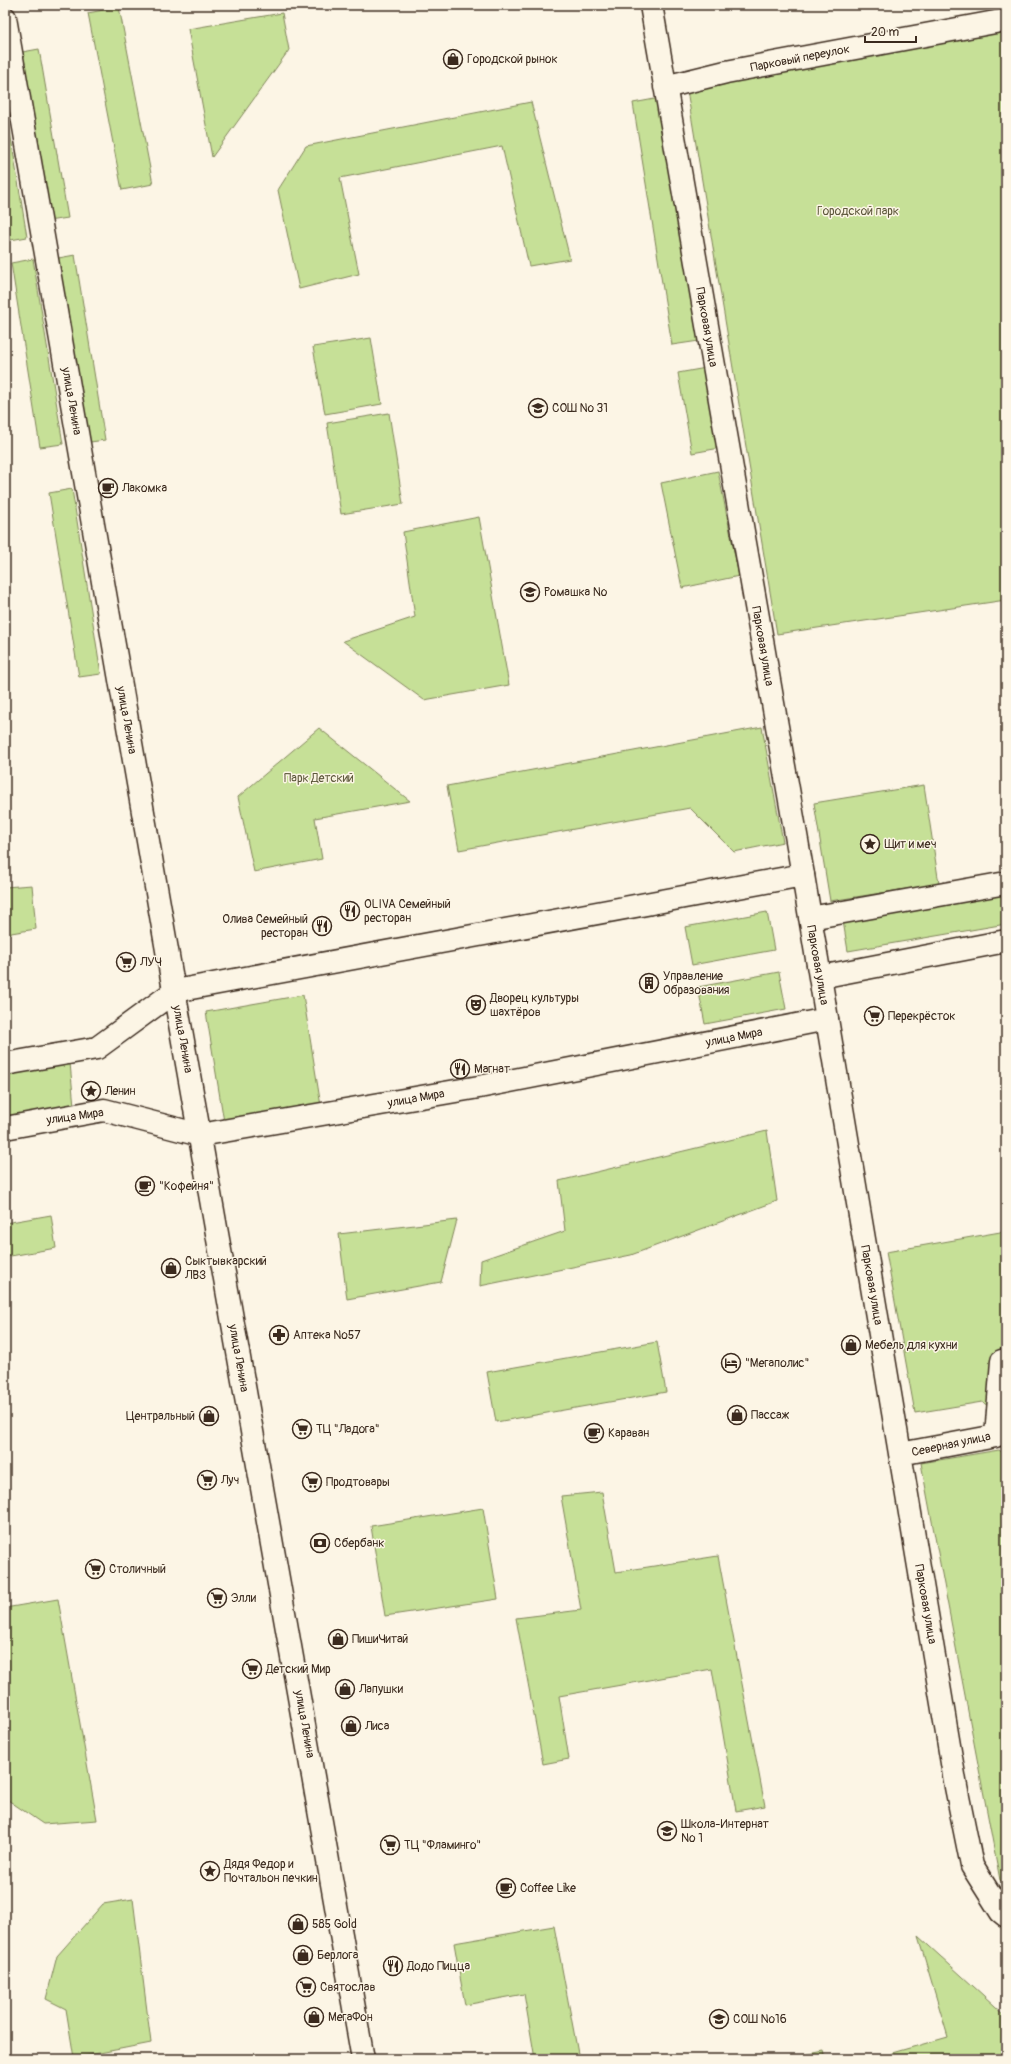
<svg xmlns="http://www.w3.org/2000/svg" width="1011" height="2064" font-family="Pangolin,sans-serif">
  <rect width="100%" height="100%" fill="#fcf5e5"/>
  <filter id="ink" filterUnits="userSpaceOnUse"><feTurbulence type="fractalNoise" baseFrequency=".025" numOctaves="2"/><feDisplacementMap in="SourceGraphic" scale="8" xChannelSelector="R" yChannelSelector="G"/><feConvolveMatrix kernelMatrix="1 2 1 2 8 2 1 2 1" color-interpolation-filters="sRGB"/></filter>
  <g filter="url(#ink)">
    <path fill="#c6e097" stroke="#80855a" d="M119,7l34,177 -31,6 -34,-177z
      M282,13l7,37 -77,107 -24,-128z
      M1006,31v569l-229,34 -90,-544z
      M39,49l29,169 -20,3 -31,-168z
      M660,98l39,243 -27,4 -39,-242z
      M5,101l22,136 -22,4z
      M531,102l39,157 -41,7 -27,-120 -162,32 19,96 -60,15 -21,-99 28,-44z
      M75,255l30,185 -22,3 -30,-184z
      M33,259l30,185 -23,3 -29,-184z
      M371,338l11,66 -57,10 -12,-67z
      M706,368l14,80 -28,5 -14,-80z
      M389,413l14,91 -62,10 -14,-91z
      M718,471l21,105 -57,12 -21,-105z
      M72,489l29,185 -22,3 -30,-184z
      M479,517l30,168 -85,15 -81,-59 72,-24 -12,-85z
      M762,727l21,115 -49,10 -44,-44 -231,42 -12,-64z
      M319,728l91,73 -95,17 7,41 -68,13 -16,-75z
      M924,785l15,99 -109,17 -16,-98z
      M32,885l4,44 -31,5v-47z
      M1006,893v31l-158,27 -5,-30z
      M767,912l7,38 -82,15 -7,-38z
      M779,972l7,37 -81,15 -7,-37z
      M303,995l18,111 -97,16 -18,-110z
      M70,1063l4,43 -69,12v-44z
      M767,1131l10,70 -146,54 -151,31 1,-26 84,-29 -6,-50z
      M51,1215l5,33 -51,9v-34z
      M457,1220l-16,62 -94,17 -8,-65z
      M1006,1231v186l-24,-15 -67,11 -29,-161z
      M657,1342l9,50 -170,30 -9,-50z
      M999,1450l7,5v431l-6,-6 -79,-417z
      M602,1492l14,80 102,-16 47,250 -29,5 -24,-142 -153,27 10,63 -26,5 -27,-146 65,-8 -20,-114z
      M483,1508l15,91 -113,17 -14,-90z
      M58,1599l39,221 -54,4 -38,-26v-190z
      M133,1899l18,144 -77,15 -8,-49 -20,-10 11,-43 46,-52z
      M554,1926l25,133h-44l-11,-65 -59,11 -11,-62z
      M918,1936l88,80v43h-107l-7,-6 56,-16z
      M824,2051l2,8h-36v-1z"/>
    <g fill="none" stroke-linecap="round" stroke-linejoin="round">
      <defs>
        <path id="minor" d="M651,5l152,870
          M665,87l61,-15 280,-52
          M827,1019l129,768 16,79 29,46 5,4
          M900,1454l96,-18 6,-75 4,-1"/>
        <path id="major" d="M5,18l167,961 191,1080
          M810,918l196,-35
          M820,977l186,-36
          M5,1064l92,-16 78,-57 628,-116 24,144 -348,68 -279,48 -96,-25 -99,18"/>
      </defs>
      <use href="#minor" stroke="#3b2a1e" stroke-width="25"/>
      <use href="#major" stroke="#3b2a1e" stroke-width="25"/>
      <use href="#minor" stroke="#fcf5e5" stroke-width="22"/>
      <use href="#major" stroke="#fcf5e5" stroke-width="22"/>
    </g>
  </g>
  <defs>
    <symbol id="shop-ring" viewBox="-11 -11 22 22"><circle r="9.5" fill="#fcf5e5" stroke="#3b2a1e" stroke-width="1.5"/><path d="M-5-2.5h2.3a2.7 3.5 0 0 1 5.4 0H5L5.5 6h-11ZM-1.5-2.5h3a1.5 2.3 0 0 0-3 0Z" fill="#3b2a1e"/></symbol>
    <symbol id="school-ring" viewBox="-11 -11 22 22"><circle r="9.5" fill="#fcf5e5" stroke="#3b2a1e" stroke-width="1.5"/><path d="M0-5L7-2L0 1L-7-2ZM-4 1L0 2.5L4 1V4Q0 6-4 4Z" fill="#3b2a1e"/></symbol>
    <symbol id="cafe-ring" viewBox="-11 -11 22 22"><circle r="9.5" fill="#fcf5e5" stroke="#3b2a1e" stroke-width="1.5"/><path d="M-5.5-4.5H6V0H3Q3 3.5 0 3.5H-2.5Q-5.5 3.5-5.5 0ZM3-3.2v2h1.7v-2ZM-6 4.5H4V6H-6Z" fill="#3b2a1e"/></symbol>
    <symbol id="sight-ring" viewBox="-11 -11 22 22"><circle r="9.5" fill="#fcf5e5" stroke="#3b2a1e" stroke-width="1.5"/><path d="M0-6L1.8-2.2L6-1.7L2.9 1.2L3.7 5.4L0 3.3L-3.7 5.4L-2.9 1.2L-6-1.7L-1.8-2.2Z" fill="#3b2a1e"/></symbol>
    <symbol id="restaurant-ring" viewBox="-11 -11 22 22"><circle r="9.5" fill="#fcf5e5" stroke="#3b2a1e" stroke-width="1.5"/><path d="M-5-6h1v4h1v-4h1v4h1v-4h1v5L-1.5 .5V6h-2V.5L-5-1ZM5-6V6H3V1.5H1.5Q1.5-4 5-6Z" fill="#3b2a1e"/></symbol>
    <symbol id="supermarket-ring" viewBox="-11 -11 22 22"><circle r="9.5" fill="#fcf5e5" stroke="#3b2a1e" stroke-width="1.5"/><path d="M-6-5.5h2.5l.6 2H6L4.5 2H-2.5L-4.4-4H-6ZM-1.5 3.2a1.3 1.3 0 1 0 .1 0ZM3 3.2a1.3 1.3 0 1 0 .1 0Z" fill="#3b2a1e"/></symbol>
    <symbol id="building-ring" viewBox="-11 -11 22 22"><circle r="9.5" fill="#fcf5e5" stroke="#3b2a1e" stroke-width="1.5"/><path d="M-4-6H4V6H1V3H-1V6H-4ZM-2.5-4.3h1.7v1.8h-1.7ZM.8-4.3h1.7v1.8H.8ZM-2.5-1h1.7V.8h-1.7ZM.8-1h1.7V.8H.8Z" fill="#3b2a1e"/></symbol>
    <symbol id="theatre-ring" viewBox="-11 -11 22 22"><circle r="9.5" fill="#fcf5e5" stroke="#3b2a1e" stroke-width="1.5"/><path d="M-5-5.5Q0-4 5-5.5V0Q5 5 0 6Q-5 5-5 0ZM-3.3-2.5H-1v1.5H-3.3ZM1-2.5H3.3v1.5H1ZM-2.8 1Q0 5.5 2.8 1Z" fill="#3b2a1e"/></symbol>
    <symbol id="pharmacy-ring" viewBox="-11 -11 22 22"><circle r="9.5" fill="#fcf5e5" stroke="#3b2a1e" stroke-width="1.5"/><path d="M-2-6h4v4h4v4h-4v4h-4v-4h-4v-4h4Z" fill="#3b2a1e"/></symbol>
    <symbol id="hotel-ring" viewBox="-11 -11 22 22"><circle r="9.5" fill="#fcf5e5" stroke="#3b2a1e" stroke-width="1.5"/><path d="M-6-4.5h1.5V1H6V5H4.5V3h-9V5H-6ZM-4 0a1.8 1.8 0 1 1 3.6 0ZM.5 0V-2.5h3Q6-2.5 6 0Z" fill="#3b2a1e"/></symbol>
    <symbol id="bank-ring" viewBox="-11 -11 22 22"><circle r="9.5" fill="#fcf5e5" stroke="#3b2a1e" stroke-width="1.5"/><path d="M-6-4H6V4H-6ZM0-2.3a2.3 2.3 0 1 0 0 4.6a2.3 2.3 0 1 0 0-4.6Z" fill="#3b2a1e"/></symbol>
  </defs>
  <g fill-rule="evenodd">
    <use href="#shop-ring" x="442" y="48" width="22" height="22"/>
    <use href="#school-ring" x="527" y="397" width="22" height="22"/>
    <use href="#cafe-ring" x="97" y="477" width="22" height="22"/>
    <use href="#school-ring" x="519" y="581" width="22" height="22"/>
    <use href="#sight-ring" x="859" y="833" width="22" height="22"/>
    <use href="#restaurant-ring" x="339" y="900" width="22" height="22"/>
    <use href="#restaurant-ring" x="311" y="915" width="22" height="22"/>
    <use href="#supermarket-ring" x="115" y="951" width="22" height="22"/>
    <use href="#building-ring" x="638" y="972" width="22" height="22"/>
    <use href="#theatre-ring" x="465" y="994" width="22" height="22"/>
    <use href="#supermarket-ring" x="863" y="1005" width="22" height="22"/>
    <use href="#restaurant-ring" x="449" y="1058" width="22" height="22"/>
    <use href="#sight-ring" x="80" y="1080" width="22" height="22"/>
    <use href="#cafe-ring" x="134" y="1175" width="22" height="22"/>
    <use href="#shop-ring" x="160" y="1257" width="22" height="22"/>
    <use href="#pharmacy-ring" x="268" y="1324" width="22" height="22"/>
    <use href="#shop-ring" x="840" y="1334" width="22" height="22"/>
    <use href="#hotel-ring" x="720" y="1352" width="22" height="22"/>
    <use href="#shop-ring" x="726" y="1404" width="22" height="22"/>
    <use href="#shop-ring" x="198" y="1405" width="22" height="22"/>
    <use href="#supermarket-ring" x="291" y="1418" width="22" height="22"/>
    <use href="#cafe-ring" x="583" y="1422" width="22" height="22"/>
    <use href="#supermarket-ring" x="196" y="1469" width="22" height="22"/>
    <use href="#supermarket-ring" x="301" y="1471" width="22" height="22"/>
    <use href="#bank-ring" x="309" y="1532" width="22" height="22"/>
    <use href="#supermarket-ring" x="84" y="1558" width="22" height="22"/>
    <use href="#supermarket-ring" x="206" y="1587" width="22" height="22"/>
    <use href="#shop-ring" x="327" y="1628" width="22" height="22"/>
    <use href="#supermarket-ring" x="241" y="1658" width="22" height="22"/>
    <use href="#shop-ring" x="334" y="1678" width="22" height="22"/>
    <use href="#shop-ring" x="340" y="1715" width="22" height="22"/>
    <use href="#school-ring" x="656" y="1820" width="22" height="22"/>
    <use href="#supermarket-ring" x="379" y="1834" width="22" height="22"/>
    <use href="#sight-ring" x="199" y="1860" width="22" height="22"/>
    <use href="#cafe-ring" x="495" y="1877" width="22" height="22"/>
    <use href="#shop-ring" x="287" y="1913" width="22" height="22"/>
    <use href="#shop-ring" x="292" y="1944" width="22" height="22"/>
    <use href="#restaurant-ring" x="382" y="1955" width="22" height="22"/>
    <use href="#supermarket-ring" x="295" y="1976" width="22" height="22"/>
    <use href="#shop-ring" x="303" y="2006" width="22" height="22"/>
    <use href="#school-ring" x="708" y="2008" width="22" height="22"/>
  </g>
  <g text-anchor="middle" stroke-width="3" stroke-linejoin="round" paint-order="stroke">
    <g font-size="12" fill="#3b2a1e" stroke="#fcf5e5">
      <text transform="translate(800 58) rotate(-11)" y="4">Парковый переулок</text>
      <text transform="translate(707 327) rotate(80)" y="4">Парковая улица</text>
      <text transform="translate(72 401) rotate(80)" y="4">улица Ленина</text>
      <text transform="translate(763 646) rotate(80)" y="4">Парковая улица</text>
      <text transform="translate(127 720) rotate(80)" y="4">улица Ленина</text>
      <text transform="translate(818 965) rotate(80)" y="4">Парковая улица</text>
      <text transform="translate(734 1037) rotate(-11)" y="4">улица Мира</text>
      <text transform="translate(183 1039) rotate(80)" y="4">улица Ленина</text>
      <text transform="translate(416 1098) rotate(-10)" y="4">улица Мира</text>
      <text transform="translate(75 1116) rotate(-8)" y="4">улица Мира</text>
      <text transform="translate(872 1285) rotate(80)" y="4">Парковая улица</text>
      <text transform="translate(239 1358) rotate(80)" y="4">улица Ленина</text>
      <text transform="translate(951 1444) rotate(-12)" y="4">Северная улица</text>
      <text transform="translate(926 1604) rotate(80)" y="4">Парковая улица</text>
      <text transform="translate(305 1724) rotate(80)" y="4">улица Ленина</text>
    </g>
    <g font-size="12" fill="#3b2a1e" stroke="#fcf5e5" text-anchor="start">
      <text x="467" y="63">Городской рынок</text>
      <text x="552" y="412">СОШ № 31</text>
      <text x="122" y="492">Лакомка</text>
      <text x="544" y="596">Ромашка №</text>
      <text x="884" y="848">Щит и меч</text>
      <text x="364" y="908">OLIVA Семейный<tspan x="364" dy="14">ресторан</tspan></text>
      <text x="308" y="923" text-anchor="end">Олива Семейный<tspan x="308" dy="14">ресторан</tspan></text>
      <text x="140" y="966">ЛУЧ</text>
      <text x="663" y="980">Управление<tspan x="663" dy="14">Образования</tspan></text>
      <text x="490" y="1002">Дворец культуры<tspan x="490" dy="14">шахтёров</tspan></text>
      <text x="888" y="1020">Перекрёсток</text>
      <text x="474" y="1073">Магнат</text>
      <text x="105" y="1095">Ленин</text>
      <text x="159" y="1190">"Кофейня"</text>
      <text x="185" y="1265">Сыктывкарский<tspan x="185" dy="14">ЛВЗ</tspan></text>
      <text x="293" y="1339">Аптека №57</text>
      <text x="865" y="1349">Мебель для кухни</text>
      <text x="745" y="1367">"Мегаполис"</text>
      <text x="751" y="1419">Пассаж</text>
      <text x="195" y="1420" text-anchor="end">Центральный</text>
      <text x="316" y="1433">ТЦ "Ладога"</text>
      <text x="608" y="1437">Караван</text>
      <text x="221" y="1484">Луч</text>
      <text x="326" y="1486">Продтовары</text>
      <text x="334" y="1547">Сбербанк</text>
      <text x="109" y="1573">Столичный</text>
      <text x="231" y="1602">Элли</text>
      <text x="352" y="1643">ПишиЧитай</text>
      <text x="266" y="1673">Детский Мир</text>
      <text x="359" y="1693">Лапушки</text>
      <text x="365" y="1730">Лиса</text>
      <text x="681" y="1828">Школа-Интернат<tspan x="681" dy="14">№ 1</tspan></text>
      <text x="404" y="1849">ТЦ "Фламинго"</text>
      <text x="224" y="1868">Дядя Федор и<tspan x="224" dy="14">Почтальон печкин</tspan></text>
      <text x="520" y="1892">Coffee Like</text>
      <text x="312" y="1928">585 Gold</text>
      <text x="317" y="1959">Берлога</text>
      <text x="407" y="1970">Додо Пицца</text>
      <text x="320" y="1991">Святослав</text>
      <text x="328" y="2021">МегаФон</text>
      <text x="733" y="2023">СОШ №16</text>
    </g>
    <g font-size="12" fill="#5e583c" stroke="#fcf5e5">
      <text x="858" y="215">Городской парк</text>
      <text x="319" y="782">Парк Детский</text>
    </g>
  </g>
  <rect width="1011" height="2064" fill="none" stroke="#fcf5e5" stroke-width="20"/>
  <rect x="10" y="10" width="991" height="2044" fill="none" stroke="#3b2a1e" stroke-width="1.5" filter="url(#ink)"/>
  <path d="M865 36v6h51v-6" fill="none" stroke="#3b2a1e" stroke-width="2"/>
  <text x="871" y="36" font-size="12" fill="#3b2a1e" stroke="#fcf5e5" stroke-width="3" paint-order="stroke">20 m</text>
</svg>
